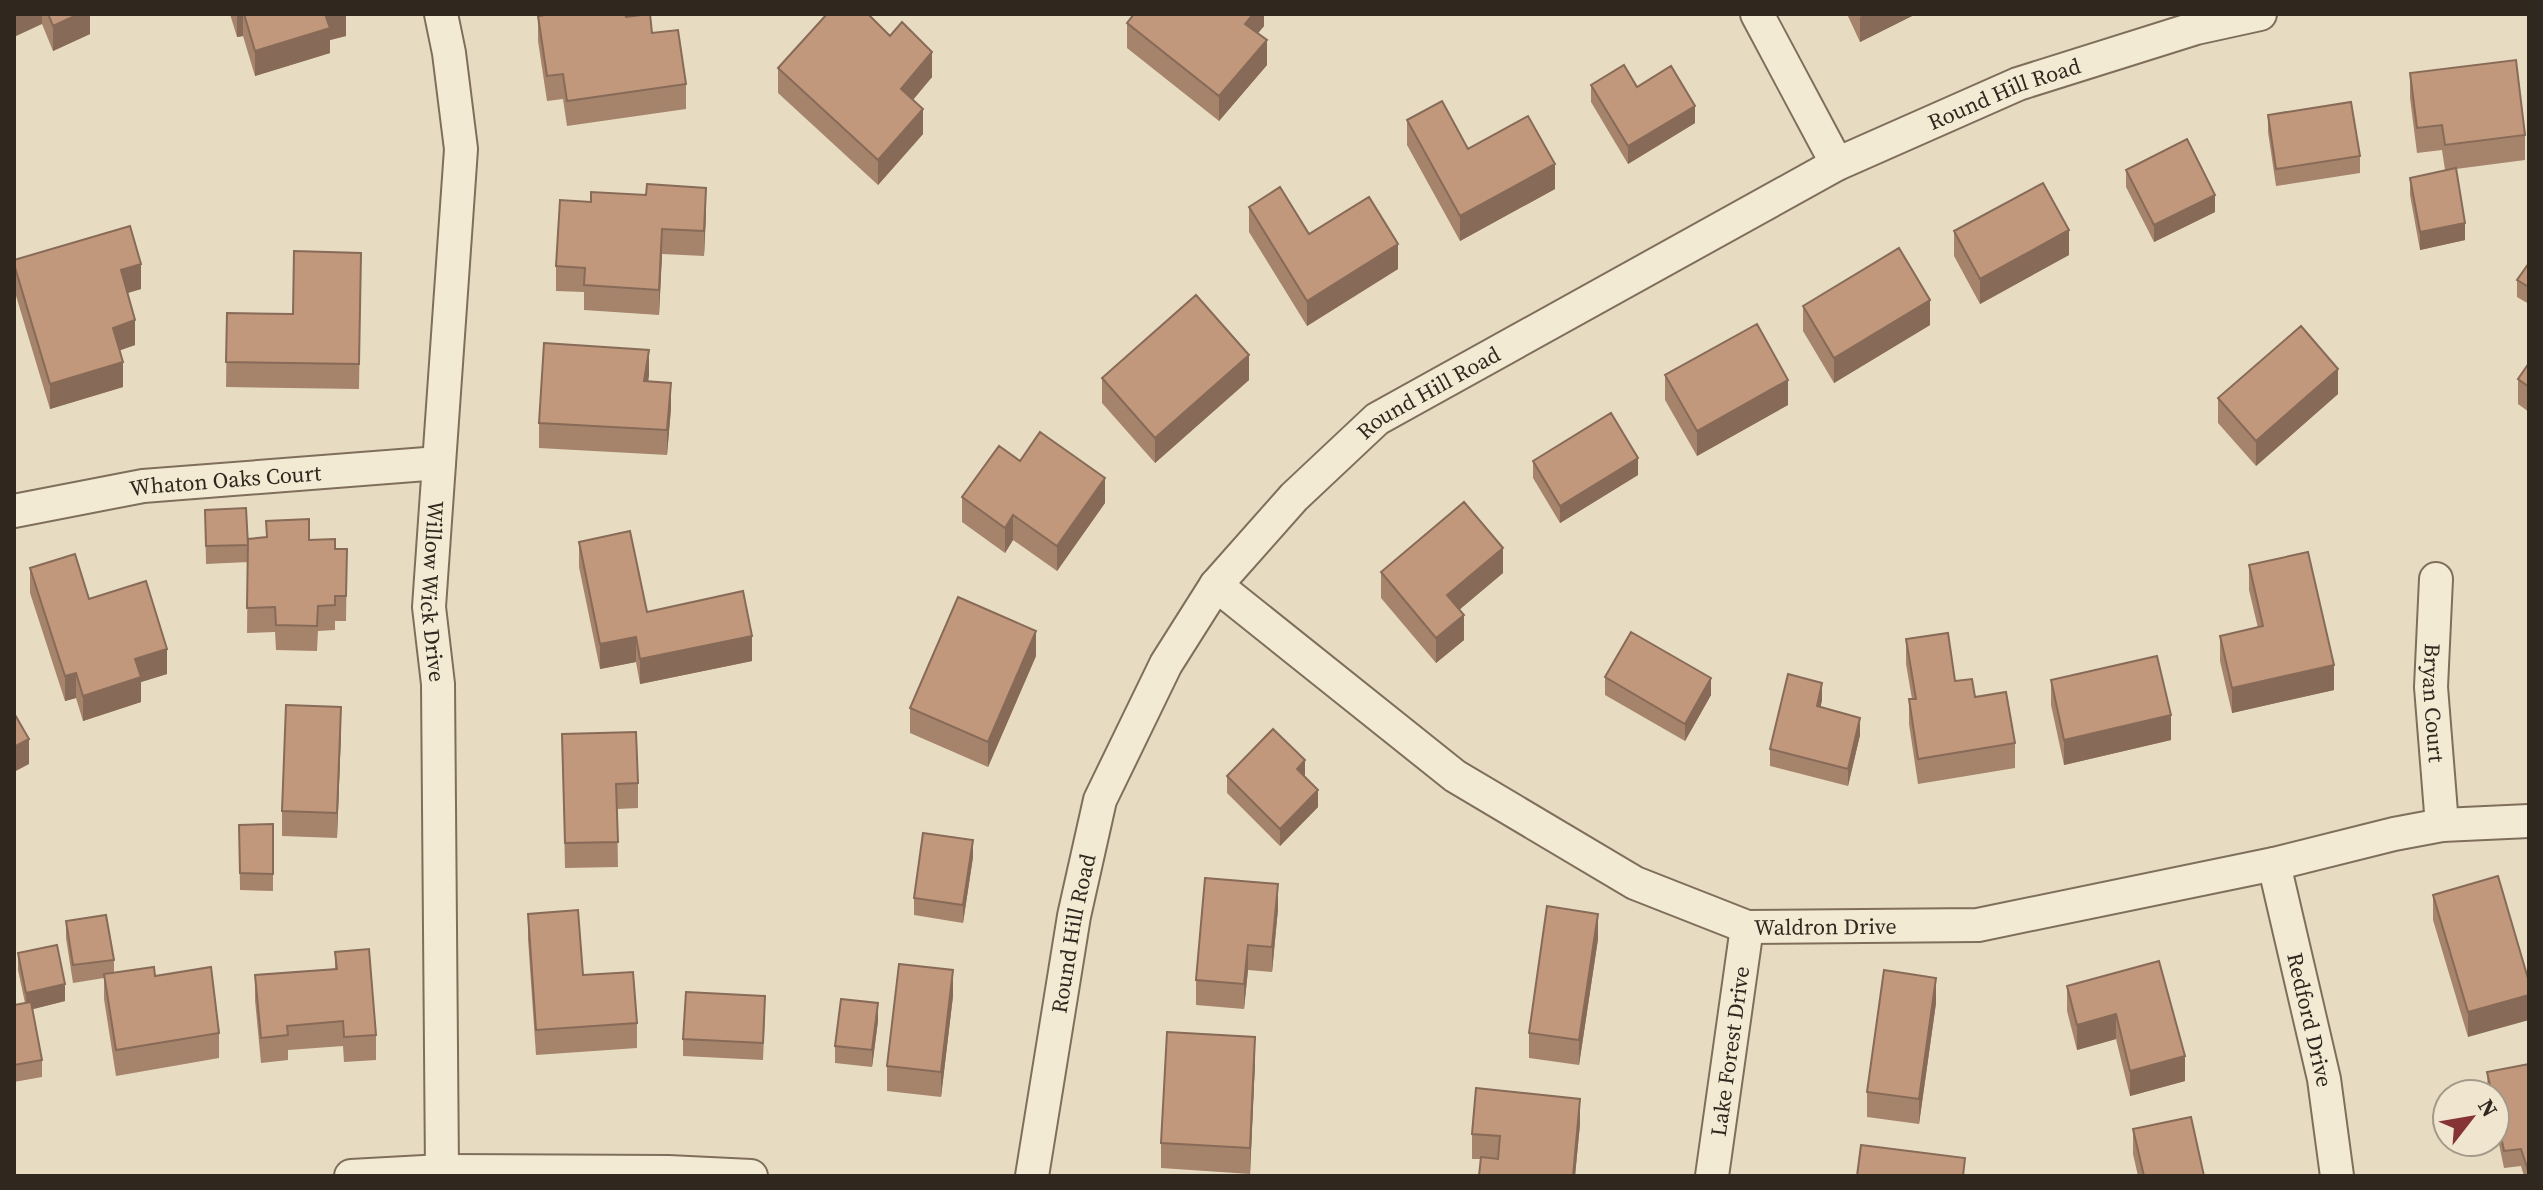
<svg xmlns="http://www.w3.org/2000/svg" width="2543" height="1190" font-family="'Source Serif 4',serif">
  <rect width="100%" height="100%" fill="#e7dcc2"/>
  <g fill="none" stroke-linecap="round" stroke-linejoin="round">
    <defs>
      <g id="street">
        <path id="s1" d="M441,14l8,39 12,96 -32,458 9,77 4,487"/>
        <path d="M1757,14l80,150"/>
        <path id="s2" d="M14,511l129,-25 296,-23"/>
        <path id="s3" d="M2436,579l-5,108 11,138"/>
        <path id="s4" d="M1216,585l239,191 180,107 112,44 231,-2 296,-61 120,-30 48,-9 87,-4"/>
        <path id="s5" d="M2274,864l50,215 13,97"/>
        <path d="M351,1176l91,-5 226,1 83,4"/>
        <path id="s6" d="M1032,1176l42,-260 26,-116 66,-136 50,-79 78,-88 83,-78 460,-255 181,-80 178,-56 64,-14"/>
        <path id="s7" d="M1712,1176l35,-249"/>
      </g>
    </defs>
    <use href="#street" stroke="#7f6e5b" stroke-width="36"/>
    <use href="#street" stroke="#f3ead4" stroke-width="32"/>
  </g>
  <path fill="#a6836b" d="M14,14h76v20l-37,17 -11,-27z
    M230,14h116v22l-16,4v13l-75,23 -12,-40 -6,1z
    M1264,14v12l-6,7 9,32 -48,56 -92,-73v-25z
    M1847,14h69l-56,28z
    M538,16l88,1 26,16 34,51v25l-119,17 -4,-27 -16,2 -9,-60z
    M778,68l154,9 -19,23 10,34 -45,51 -100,-92z
    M2410,73l115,62v25l-69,9 9,71 -45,10 -10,-55v-17l43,-9 -8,1 -3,-20 -25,3 -7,-55z
    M1591,85l46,2 58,36 -67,41 -37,-62z
    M2268,115l92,41v17l-84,13 -8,-54z
    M1407,120l61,29 87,40 -95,52 -53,-96z
    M2126,170l89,42 -61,30 -28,-55z
    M1249,207l60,27 89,35 -91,57 -58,-94z
    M706,213l-2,43 -42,-2 -3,61 -75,-5v-18l-28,-1v-25z
    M1954,231l115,24 -89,49 -26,-48z
    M361,253l-2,136 -133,-2 1,-74 66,1z
    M14,260l127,29 -14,4 8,52 -16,5 4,37 -73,22 -36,-120z
    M2529,263v41l-12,-7v-17z
    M1803,306l127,19 -96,58 -31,-52z
    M2529,363v49l-11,-8v-25z
    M649,375l-1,7 23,26 -4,47 -128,-7v-25z
    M1665,375l123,30 -91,51 -32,-56z
    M1102,378l147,2 -94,83 -53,-60z
    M2338,394l-82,72 -38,-43v-25z
    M1020,461l85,42 -48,68 -44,-31 -8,13 -43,-31v-25z
    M1533,461l105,14 -78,48 -27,-45z
    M205,510l43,35v17l-42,2z
    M248,539l61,1 26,9h12l-1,72h-11v9l-17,1 -1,20 -41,-1 -1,-18 -28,1z
    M579,542l68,70 105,49 -112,23 -4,-22 -36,7 -21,-102z
    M2249,565l85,125 -102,23 -12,-52v-25l38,-8 -9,-38z
    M30,568l59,31 78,75 -26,8v20l-58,19 -7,-23 -11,3 -35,-108z
    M1381,572l122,1 -44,37 5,30 -28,23 -55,-65z
    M1906,639l69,58 40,46v25l-97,16 -9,-60v-25h3l-6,-35z
    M1036,656l-48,111 -78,-34v-25z
    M1605,677l106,18 -26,46 -80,-46z
    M2051,680l120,60 -107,25 -13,-60z
    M1822,700l-2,7 40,28 -12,51 -78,-20v-17z
    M341,732l-4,106 -55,-2v-25z
    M562,734l76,49v25l-21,1 1,58 -53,1z
    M1227,776l78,1 13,30 -38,39 -53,-53z
    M273,824v67l-33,-1 -1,-65z
    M973,857l-10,66 -49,-8v-17z
    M2433,895l96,87 -61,55 -35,-117z
    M1278,909l-6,63 -24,-2 -4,39 -48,-4v-25z
    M528,914l55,61 54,48v25l-101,7 -8,-116z
    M66,921l48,39v13l41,3 64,57v25l-103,18 -12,-77v-21l-31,5 -7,-45z
    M1598,939l-19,126 -50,-7v-25z
    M335,952l41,83v25l-32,2 -1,-16 -55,4v10l-27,3 -6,-63v-25l80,-6z
    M18,953l47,48 -33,8 10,51v17l-28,5v-77l11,-2 -7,-33z
    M2159,961l26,120 -55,15 -14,-57 -39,11 -10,-39v-25z
    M953,996l-12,101 -54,-6v-25z
    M1936,1003l-17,121 -52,-7v-25z
    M765,1013l-2,47 -80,-4v-17z
    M878,1021l-6,46 -37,-4v-17z
    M1255,1062l-5,112 -89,-6v-25z
    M2529,1064v112h-5l-3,-10 -17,2 -9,-43v-31h-7l-1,-22z
    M1580,1124l-5,52h-96l2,-17h-9v-25z
    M2133,1129l71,47h-66l-5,-22z"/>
  <path fill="#876a57" d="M14,14h28v10l-28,13z
    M79,14h11v20l-37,17v-25z
    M237,14h6v22l-6,1z
    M335,14h11v22l-16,4v13l-75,23v-25l71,-34z
    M1253,14h11v12l-19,23v-25z
    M1866,14h50l-56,28v-25z
    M1267,40v25l-48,56v-25z
    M932,52v25l-31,37v-25z
    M1695,106v17l-67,41v-18z
    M923,109v25l-45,51v-25z
    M1555,164v25l-95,52v-25z
    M706,188v25l-2,43v-25z
    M2215,195v17l-61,30v-17z
    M2465,223v17l-45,10v-18z
    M662,229v25l-3,61v-25z
    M2069,230v25l-89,49v-25z
    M1398,244v25l-91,57v-25z
    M141,264v25l-20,6v-25z
    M1930,300v25l-96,58v-25z
    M135,320v25l-22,8v-25z
    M649,350v25l-5,31v-25z
    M1249,355v25l-94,83v-25z
    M123,362v25l-73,22v-25z
    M2338,369v25l-82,72v-25z
    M1788,380v25l-91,51v-25z
    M671,383v25l-4,47v-25z
    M1638,458v17l-78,48v-17z
    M1105,478v25l-48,68v-25z
    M1013,515v25l-8,13v-25z
    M1503,548v25l-56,47v-25z
    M1464,615v25l-28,23v-25z
    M1036,631v25l-48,111v-25z
    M752,636v25l-112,23v-25z
    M636,637v25l-36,7v-25z
    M167,649v25l-26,8v20l-58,19v-25l52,-37z
    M2334,665v25l-102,23v-25z
    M76,673v25l-11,3v-25z
    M1711,678v17l-26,46v-17z
    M1822,683v17l-5,24v-18z
    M341,707v25l-4,106v-25z
    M2171,715v25l-107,25v-25z
    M1860,718v17l-12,51v-17z
    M29,739v25l-15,8v-25z
    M1305,760v18l-8,-9z
    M1318,790v17l-38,39v-17z
    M973,840v17l-10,66v-18z
    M1278,884v25l-6,63v-25z
    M1598,914v25l-19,126v-25z
    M1248,945v25l-4,39v-25z
    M953,970v26l-12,101v-25z
    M1936,978v25l-17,121v-25z
    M65,984v17l-39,10v-18z
    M2529,995v25l-61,17v-25z
    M878,1003v18l-6,46v-17z
    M2116,1014v25l-39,11v-25z
    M1255,1037v25l-5,112v-26z
    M2185,1056v25l-55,15v-25z
    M1580,1099v25l-5,52h-2z"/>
  <path fill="#c1987c" stroke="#876a57" stroke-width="2" d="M48,14h31l-26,12z
    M244,14h91l-9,3 4,11 -75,23z
    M552,14h73l1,3 24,-3 2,19 26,-3 8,54 -119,17 -4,-27 -16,2 -9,-60z
    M827,14h41l22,22 12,-14 30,30 -31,37 22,20 -45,51 -100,-92z
    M1134,14h119l-8,10 22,16 -48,56 -92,-73z
    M2516,60l9,75 -80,10 -3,-20 -25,3 -7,-55z
    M1624,65l13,22 34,-21 24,40 -67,40 -37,-61z
    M1442,101l26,48 60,-33 27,48 -95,52 -53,-96z
    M2351,102l9,54 -84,13 -8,-54z
    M2187,139l28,56 -61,30 -28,-55z
    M2456,168l9,55 -45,9 -10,-54z
    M2043,183l26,47 -89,49 -26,-48z
    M647,184l59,4 -2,43 -42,-2 -3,61 -75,-5 1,-17 -29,-2 4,-66 31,2v-10l55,3z
    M1280,187l29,47 60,-37 29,47 -91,57 -58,-94z
    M130,226l11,38 -20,6 14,50 -22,8 10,34 -73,22 -36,-120v-4z
    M1899,248l31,52 -96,58 -31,-52z
    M294,251l67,2 -2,111 -133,-2 1,-49 66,1z
    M2529,263v24l-12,-7z
    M1196,295l53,60 -94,83 -53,-60z
    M1757,324l31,56 -91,51 -32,-56z
    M2301,326l37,43 -82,72 -38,-43z
    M544,343l105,7 -5,31 27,2 -4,47 -128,-7z
    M2529,363v24l-11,-8z
    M1611,413l27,45 -78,48 -27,-45z
    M1040,432l65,46 -48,68 -44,-31 -8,13 -43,-31 37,-51 21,15z
    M1464,502l39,46 -56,47 17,20 -28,23 -55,-66z
    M246,508l2,37 -42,1 -1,-36z
    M309,519v21l26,-1v10h12l-1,47h-11v9l-17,1 -1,20 -41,-1 -1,-18 -28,1 1,-69 19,-2 -1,-16z
    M630,531l17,81 96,-21 9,45 -112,23 -4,-22 -36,7 -21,-102z
    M2308,552l26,113 -102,23 -12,-52 43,-10 -14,-61z
    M75,554l14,45 57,-18 21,68 -32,10 6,18 -58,19 -7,-23 -11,3 -35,-108z
    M958,597l78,34 -48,111 -78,-34z
    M1631,632l80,46 -26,46 -80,-47z
    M1948,633l7,48 17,-2 3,18 31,-5 9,51 -97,16 -9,-60h7l-10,-60z
    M2157,656l14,59 -107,25 -13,-60z
    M1788,674l34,9 -5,23 43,12 -12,51 -78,-20z
    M286,705l55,2 -4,106 -55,-2z
    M14,713l15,26 -15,8z
    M1273,729l32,31 -8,9 21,21 -38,39 -53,-53z
    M636,732l2,51 -22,1 2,58 -53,1 -3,-109z
    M273,824v50l-33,-1 -1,-48z
    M923,833l50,7 -10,65 -49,-7z
    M2498,876l31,106v13l-61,17 -35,-117z
    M1205,878l73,6 -6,63 -24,-2 -4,39 -48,-4z
    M1547,906l51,8 -19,126 -50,-7z
    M578,910l5,65 50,-3 4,51 -101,7 -8,-116z
    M106,915l8,45 -41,5 -7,-44z
    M57,945l8,39 -39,9 -8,-40z
    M369,949l7,86 -32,2 -1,-16 -56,5 1,9 -27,3 -6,-63 82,-6 -2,-17z
    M2159,961l26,95 -55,15 -14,-57 -39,11 -10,-39z
    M899,964l54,6 -12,102 -54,-6z
    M154,967l1,9 56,-9 8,66 -103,17 -12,-76z
    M1884,970l52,8 -17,121 -52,-7z
    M686,992l79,4 -2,47 -80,-4z
    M841,999l37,4 -6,47 -37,-4z
    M31,1002l11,58 -28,5v-60z
    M1167,1032l88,5 -5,111 -89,-5z
    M2529,1064v106h-1l-7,-21 -17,2 -9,-43v-14h-3l-5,-22z
    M1476,1088l104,11 -7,77h-94l2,-19 17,2 2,-23 -28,-2z
    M2191,1117l13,59h-60l-11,-47z
    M1861,1145l104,13 -2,18h-106z"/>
  <g text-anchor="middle" stroke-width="8" stroke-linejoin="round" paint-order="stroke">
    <g font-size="22" fill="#30271e" stroke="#f0e6d0">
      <text dy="8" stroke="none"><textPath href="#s6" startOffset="1566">Round Hill Road</textPath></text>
      <text dy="8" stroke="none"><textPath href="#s6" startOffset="916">Round Hill Road</textPath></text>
      <text dy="8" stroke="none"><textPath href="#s2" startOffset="214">Whaton Oaks Court</textPath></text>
      <text dy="8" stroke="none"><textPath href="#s1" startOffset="580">Willow Wick Drive</textPath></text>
      <text dy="8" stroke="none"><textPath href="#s3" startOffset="124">Bryan Court</textPath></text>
      <text dy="8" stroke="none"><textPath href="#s4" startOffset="714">Waldron Drive</textPath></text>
      <text dy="8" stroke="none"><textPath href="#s6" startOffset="246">Round Hill Road</textPath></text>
      <text dy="8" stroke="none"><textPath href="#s5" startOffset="160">Redford Drive</textPath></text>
      <text dy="8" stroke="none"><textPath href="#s7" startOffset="126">Lake Forest Drive</textPath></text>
    </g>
  </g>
  <rect width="2543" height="1190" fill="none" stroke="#30271e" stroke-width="32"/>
  <g transform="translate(2471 1118) rotate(59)"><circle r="38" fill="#f0e6d0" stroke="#a39a89" stroke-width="2"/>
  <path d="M0-6L14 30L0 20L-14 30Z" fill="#863335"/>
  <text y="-12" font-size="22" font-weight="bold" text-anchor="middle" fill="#30271e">N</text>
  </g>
</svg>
